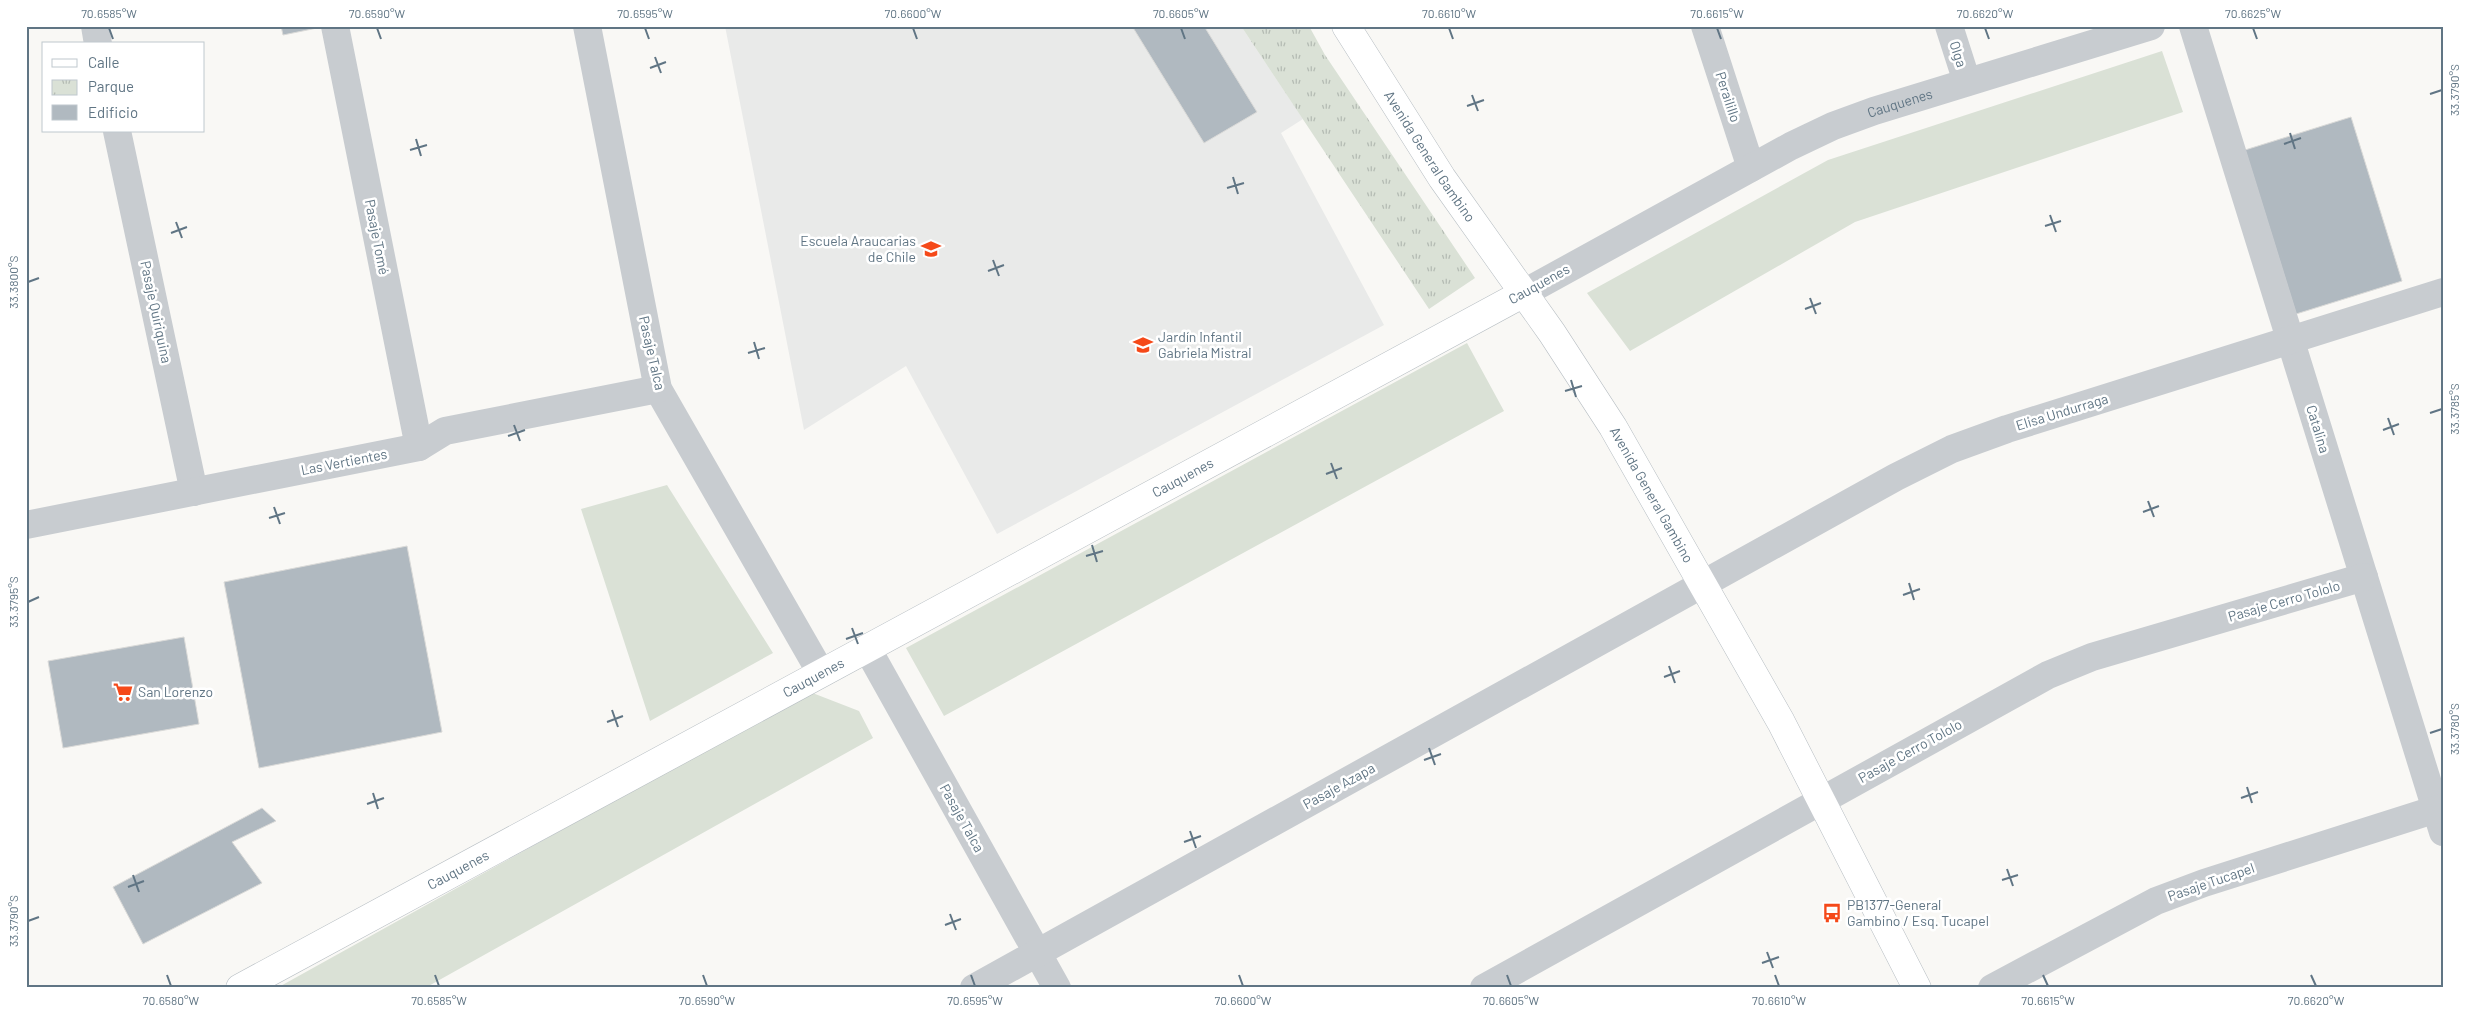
<svg xmlns="http://www.w3.org/2000/svg" width="2469" height="1014" font-family="Barlow,sans-serif">
  <defs>
    <pattern id="park-tufts" width="24" height="20" patternUnits="userSpaceOnUse" patternTransform="scale(1.25)"><rect width="24" height="20" fill="#dae1d6"/><path d="M3 7l-1-3M5 7V3M7 7l1-3M15 17l-1-3M17 17v-4M19 17l1-3" fill="none" stroke="#b4bbb3"/></pattern>
  </defs>
  <rect width="100%" height="100%" fill="#f9f8f5"/>
  <path fill="#e9eae9" d="M725,26h516l62,93 -22,14 103,192 -387,209 -91,-168 -102,64z"/>
  <path fill="#dae1d6" d="M2162,51l21,61 -328,110 -225,129 -43,-58 241,-133z
    M1467,343l37,68 -560,305 -38,-68z
    M667,485l106,168 -123,68 -69,-212z
    M810,692l49,19 14,27 -448,250h-148z"/>
  <path fill="url(#park-tufts)" d="M1241,26h68l16,29 150,223 -46,31z"/>
  <path fill="#b0b9c0" stroke="#dadad8" d="M281,26h36v2l-34,7z
    M1132,26h72l53,86 -53,31z
    M2351,117l51,164 -106,33 -51,-164z
    M407,546l35,186 -183,36 -35,-186z
    M184,637l15,87 -136,24 -15,-87z
    M262,808l14,13 -44,21 30,41 -119,61 -30,-57z"/>
  <g fill="none" stroke-linecap="round" stroke-linejoin="round">
    <defs>
      <g id="secondary">
        <path id="s2" d="M1346,26l96,152 110,155 61,94 168,295 136,266"/>
        <path id="s3" d="M240,988l1284,-695"/>
      </g>
    </defs>
    <use href="#secondary" stroke="#b7bec3" stroke-width="29"/>
    <g stroke="#c8ccd0" stroke-width="28">
      <path d="M95,26l3,18"/>
      <path d="M335,26l84,421"/>
      <path d="M587,26l71,363 163,284"/>
      <path d="M1705,26l46,142"/>
      <path d="M1949,26l18,56"/>
      <path d="M2193,26l250,806"/>
      <path d="M117,131l77,361"/>
      <path id="s1" d="M1524,293l267,-147 42,-20 41,-15 277,-85"/>
      <path d="M26,525l393,-78 26,-16 213,-42"/>
      <path d="M867,648l190,340"/>
      <path d="M974,988l922,-511 56,-28 55,-20 436,-137"/>
      <path d="M1484,988l564,-313 44,-18 272,-80"/>
      <path d="M1992,988l164,-87 48,-18 239,-76"/>
    </g>
    <use href="#secondary" stroke="#fff" stroke-width="28"/>
  </g>
  <path fill="none" stroke="#607584" stroke-width="2" d="M109,28l4,11M377,28l4,11M645,28l4,11M913,28l4,11M1181,28l4,11M1449,28l4,11M1717,28l4,11M1985,28l4,11M2253,28l4,11M655,57l6,16M650,68l16,-6M2430,94l12,-4M1472,95l6,16M1467,106l17,-6M2290,133l5,16M416,139l5,17M2284,144l17,-6M410,150l17,-5M1233,177l5,17M1227,188l17,-5M2050,215l6,17M176,222l6,16M2045,226l16,-5M171,233l16,-6M993,260l6,16M988,271l16,-6M28,282l11,-4M1810,298l6,16M1805,309l16,-6M754,342l5,17M748,353l17,-5M1571,380l5,17M1565,391l17,-5M2430,413l12,-4M2388,418l6,17M514,425l6,16M2383,430l16,-6M508,436l17,-6M1331,463l6,16M1326,474l16,-6M2148,501l6,16M274,507l6,17M2143,512l16,-6M269,518l16,-5M1092,545l5,17M1086,556l17,-5M1909,583l5,17M1903,595l17,-6M28,602l11,-5M852,628l6,16M846,639l17,-6M1669,666l6,17M1664,677l16,-6M612,710l6,17M607,722l16,-6M2430,733l12,-4M1429,748l6,17M1424,760l17,-6M2247,787l5,16M373,793l5,16M2241,798l17,-6M367,804l17,-6M1190,831l6,17M1184,842l17,-6M2007,869l6,17M133,875l6,17M2002,880l16,-5M128,887l16,-6M950,914l6,16M28,921l11,-4M945,925l16,-6M1767,952l6,16M1762,963l17,-6M167,975l4,11M435,975l4,11M703,975l4,11M971,975l4,11M1239,975l4,11M1507,975l4,11M1775,975l4,11M2043,975l5,11M2311,975l5,11"/>
  <defs>
    <symbol id="school-bare" viewBox="-9 -9 18 18"><path d="M0-5L7-2L0 1L-7-2ZM-4 1L0 2.5L4 1V4Q0 6-4 4Z" fill="#f54919" stroke="#fff" stroke-width="2.5" paint-order="stroke"/></symbol>
    <symbol id="supermarket-bare" viewBox="-9 -9 18 18"><path d="M-6-5.5h2.5l.6 2H6L4.5 2H-2.5L-4.4-4H-6ZM-1.5 3.2a1.3 1.3 0 1 0 .1 0ZM3 3.2a1.3 1.3 0 1 0 .1 0Z" fill="#f54919" stroke="#fff" stroke-width="2.5" paint-order="stroke"/></symbol>
    <symbol id="bus-bare" viewBox="-9 -9 18 18"><path d="M-5-6H5V4H4V6H2V4H-2V6H-4V4H-5ZM-3.5-4V0h7V-4ZM-3.5 1.2v1.5H-2V1.2ZM2 1.2v1.5H3.5V1.2Z" fill="#f54919" stroke="#fff" stroke-width="2.5" paint-order="stroke"/></symbol>
  </defs>
  <g fill-rule="evenodd">
    <use href="#school-bare" x="917" y="235" width="28" height="28"/>
    <use href="#school-bare" x="1129" y="331" width="28" height="28"/>
    <use href="#supermarket-bare" x="109" y="678" width="28" height="28"/>
    <use href="#bus-bare" x="1818" y="899" width="28" height="28"/>
  </g>
  <g text-anchor="middle" stroke-width="5" stroke-linejoin="round" paint-order="stroke">
    <g font-size="14" fill="#607584" stroke="#fff">
      <text transform="translate(1958 54) rotate(72)" y="5">Olga</text>
      <text transform="translate(1728 97) rotate(72)" y="5">Perailillo</text>
      <text dy="5" stroke="none"><textPath href="#s1" startOffset="422">Cauquenes</textPath></text>
      <text dy="5" stroke="none"><textPath href="#s2" startOffset="155">Avenida General Gambino</textPath></text>
      <text transform="translate(377 237) rotate(79)" y="5">Pasaje Tomé</text>
      <text transform="translate(1539 284) rotate(-29)" y="5">Cauquenes</text>
      <text transform="translate(156 312) rotate(78)" y="5">Pasaje Quiriquina</text>
      <text transform="translate(652 353) rotate(77)" y="5">Pasaje Talca</text>
      <text transform="translate(2062 412) rotate(-17)" y="5">Elisa Undurraga</text>
      <text transform="translate(2318 429) rotate(73)" y="5">Catalina</text>
      <text transform="translate(344 462) rotate(-11)" y="5">Las Vertientes</text>
      <text dy="5" stroke="none"><textPath href="#s3" startOffset="1072">Cauquenes</textPath></text>
      <text dy="5" stroke="none"><textPath href="#s2" startOffset="560">Avenida General Gambino</textPath></text>
      <text transform="translate(2284 601) rotate(-16)" y="5">Pasaje Cerro Tololo</text>
      <text dy="5" stroke="none"><textPath href="#s3" startOffset="652">Cauquenes</textPath></text>
      <text transform="translate(1910 751) rotate(-29)" y="5">Pasaje Cerro Tololo</text>
      <text transform="translate(1339 786) rotate(-29)" y="5">Pasaje Azapa</text>
      <text transform="translate(962 818) rotate(61)" y="5">Pasaje Talca</text>
      <text dy="5" stroke="none"><textPath href="#s3" startOffset="248">Cauquenes</textPath></text>
      <text transform="translate(2211 882) rotate(-19)" y="5">Pasaje Tucapel</text>
    </g>
    <g font-size="14" fill="#607584" stroke="#fff" text-anchor="start">
      <text x="916" y="246" text-anchor="end">Escuela Araucarias<tspan x="916" dy="16">de Chile</tspan></text>
      <text x="1158" y="342">Jardín Infantil<tspan x="1158" dy="16">Gabriela Mistral</tspan></text>
      <text x="138" y="697">San Lorenzo</text>
      <text x="1847" y="910">PB1377-General<tspan x="1847" dy="16">Gambino / Esq. Tucapel</tspan></text>
    </g>
  </g>
  <rect width="2469" height="1014" fill="none" stroke="#ffffff" stroke-width="55"/>
  <rect x="42" y="42" width="162" height="90" fill="#ffffff" stroke="#bfc8ce"/>
  <rect x="52" y="59" width="25" height="8" fill="#ffffff" stroke="#bfc8ce"/>
  <text x="88" y="68" font-size="15" fill="#607584">Calle</text>
  <rect x="52" y="80" width="25" height="15" fill="url(#park-tufts)" stroke="#bfc8ce"/>
  <text x="88" y="92" font-size="15" fill="#607584">Parque</text>
  <rect x="52" y="105" width="25" height="15" fill="#b0b9c0" stroke="#bfc8ce"/>
  <text x="88" y="118" font-size="15" fill="#607584">Edificio</text>
  <rect x="28" y="28" width="2414" height="958" fill="none" stroke="#607584" stroke-width="2"/>
  <g font-size="12" text-anchor="middle" fill="#607584">
    <text x="109" y="18">70.6585°W</text>
    <text x="377" y="18">70.6590°W</text>
    <text x="645" y="18">70.6595°W</text>
    <text x="913" y="18">70.6600°W</text>
    <text x="1181" y="18">70.6605°W</text>
    <text x="1449" y="18">70.6610°W</text>
    <text x="1717" y="18">70.6615°W</text>
    <text x="1985" y="18">70.6620°W</text>
    <text x="2253" y="18">70.6625°W</text>
    <text transform="translate(2455 90) rotate(-90)" y="4">33.3790°S</text>
    <text transform="translate(14 282) rotate(-90)" y="4">33.3800°S</text>
    <text transform="translate(2455 409) rotate(-90)" y="4">33.3785°S</text>
    <text transform="translate(14 602) rotate(-90)" y="4">33.3795°S</text>
    <text transform="translate(2455 729) rotate(-90)" y="4">33.3780°S</text>
    <text transform="translate(14 921) rotate(-90)" y="4">33.3790°S</text>
    <text x="171" y="1005">70.6580°W</text>
    <text x="439" y="1005">70.6585°W</text>
    <text x="707" y="1005">70.6590°W</text>
    <text x="975" y="1005">70.6595°W</text>
    <text x="1243" y="1005">70.6600°W</text>
    <text x="1511" y="1005">70.6605°W</text>
    <text x="1779" y="1005">70.6610°W</text>
    <text x="2048" y="1005">70.6615°W</text>
    <text x="2316" y="1005">70.6620°W</text>
  </g>
</svg>
